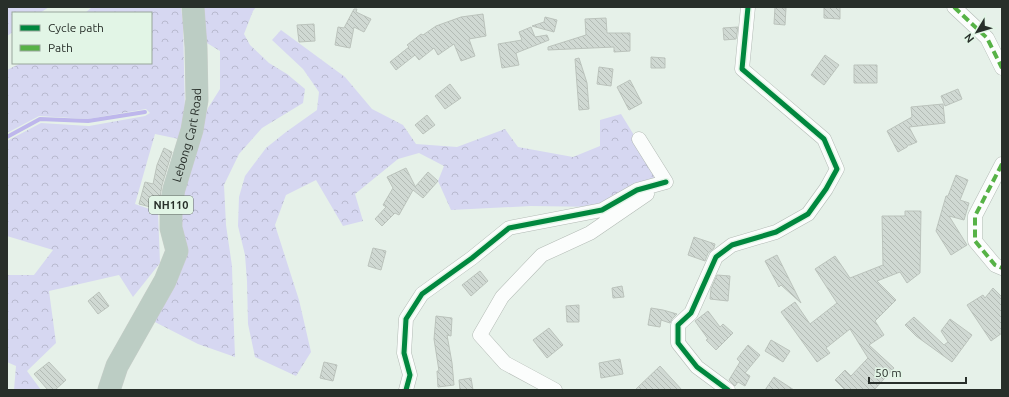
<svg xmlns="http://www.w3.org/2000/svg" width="1009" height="397" font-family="Ubuntu,sans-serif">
  <defs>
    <pattern id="forest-crowns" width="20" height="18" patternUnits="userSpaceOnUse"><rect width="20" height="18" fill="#d6d7f1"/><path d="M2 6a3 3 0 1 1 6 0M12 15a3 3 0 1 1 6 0" fill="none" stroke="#b8b9cf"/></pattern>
    <pattern id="building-back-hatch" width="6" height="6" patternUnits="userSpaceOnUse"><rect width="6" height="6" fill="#d0d9d3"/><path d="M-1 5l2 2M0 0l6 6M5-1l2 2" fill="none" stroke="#b3bbb5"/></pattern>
  </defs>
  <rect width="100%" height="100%" fill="#e6f1e9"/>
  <path fill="url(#forest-crowns)" d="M7,7h42l-9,6h-27v19l-6,4z
    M92,7h89l2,16 2,90 -6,26 -24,-5 -20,70 23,8 2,51 -27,34 -14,-22 -70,16 7,52 -29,28 14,19h-27l2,-24 -9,-4v-87h27l19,-25 -46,-14v-95l34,-18 48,3 56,-10 5,-3 -4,-4 -58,10 -49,-3 -32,17v-63l14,-7h130v-50h-66z
    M200,7h56l-3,4 -9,23 6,11 19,18 18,11 18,15 -2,14 -41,25 -23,26 -15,31 2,40 6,41 1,37 2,54 -37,-13 -49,-25 26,-94 9,-61 24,-56 12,-19v-38l-13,-8z
    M281,30l64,47 27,32 31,16 13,19 41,3 48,-18 13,18 55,10 27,-11v-26l21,-6 40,65 -61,28 -69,-1 -80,4 -13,-29 6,-15 -25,-13 -21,6 -43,35 8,27 -20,5 -27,-46 -30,15 -11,30 24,75 12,52 -15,24 -41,-19 -7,-33 -1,-43 -2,-26 -7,-29 1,-29 6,-21 21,-28 20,-16 31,-22 2,-18 -16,-23 -31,-29z"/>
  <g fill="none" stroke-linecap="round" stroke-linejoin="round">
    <path stroke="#beb7ec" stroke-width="4" d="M7,137l33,-18 48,2 57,-9"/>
  </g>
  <path fill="url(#building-back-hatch)" stroke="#bbc3bc" d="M775,7l11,1 -1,17 -11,-1z
    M824,7h16v12l-16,-1z
    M354,9h3l-1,3 15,7 -7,13 -10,-5 -4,21 -15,-3 3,-18 6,1z
    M483,14l3,22 -17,3 6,17 -14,5 -7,-17 -16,11 -4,-7 -15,12 -4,-5 -19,15 -6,-8 19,-15 -2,-2 14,-11 2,1 13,-9 25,-9z
    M545,17l12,3 -3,12 -22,-6 12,-4z
    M606,18l1,15h23v18l-16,1v-5l-66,3v-3l38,-12 -1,-16z
    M314,24l1,17 -16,1 -2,-17z
    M531,27l4,10 12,-2 2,5 -33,13 3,12 -17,3 -4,-24 24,-4 -3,-8z
    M738,27l-2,12 -12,1 -1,-12z
    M825,55l14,10 -15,20 -13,-10z
    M651,57l14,1v10h-14z
    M579,58l8,25 2,26 -10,1 -4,-51z
    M854,65h23v18h-23z
    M599,67l14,2 -2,17 -14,-2z
    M630,80l12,23 -13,7 -12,-23z
    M450,84l11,14 -16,11 -10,-13z
    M958,89l4,10 -17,7 -4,-10z
    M943,104l2,19 -36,4 8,15 -7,3h-2l-1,2 -9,5 -11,-21 25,-14 -1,-10z
    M427,115l8,10 -12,9 -8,-9z
    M164,148l8,4 -10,33 -4,24 -19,-5 6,-22 8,2 4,-19z
    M406,168l9,18v1l13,-15 10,9 -15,17 -10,-8 -14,25 -4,-2 -13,13 -7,-7 11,-12 -3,-2 10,-17 -6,-11z
    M956,175l12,5 -8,20 9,3 -5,17 -15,-4 18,29 -16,10 -15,-24 10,-35h2z
    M905,211h16l-1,62 -13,10 -7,-11 -23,9 19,19 -21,21 9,14 -15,10 25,23 -20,22h-29l-10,-10 10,-10 6,6 17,-18 -18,-29 -24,19 4,5 -13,9 -36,-50 14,-10 15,22 27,-21 -22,-34 20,-13 15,22 33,-13 -1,-49h23z
    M694,237l21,7 -1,4 -6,5 -3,8 -17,-6z
    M373,248l13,3 -5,19 -13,-4z
    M777,255l24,48 -20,-18 -2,2 -14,-26z
    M480,271l8,10 -17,15 -9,-11z
    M717,275l13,1 -2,25 -18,-2 1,-10z
    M622,286l2,11 -11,1 -1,-10z
    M993,288l9,9v36l-11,8 -24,-36 16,-10 2,3z
    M99,292l10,14 -11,8 -10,-13z
    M579,305v17h-12l-1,-16z
    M651,308l12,2 14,4 -5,5 -2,4 -9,-3 -1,7 -12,-2z
    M708,311l12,16 3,-3 10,9 -17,17 -10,-10 2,-1 -13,-18z
    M436,316l16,2 -1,18 -4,-1 5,28 2,22 -16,2 -1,-16h2l-5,-32z
    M914,317l30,28 4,-3 -7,-11 9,-12 22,16 -20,27 -36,-26 -11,-11z
    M549,328l14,17 -16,13 -14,-18z
    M771,340l19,11 -7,11 -18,-11z
    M748,345l12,10 -15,18 5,3 -5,10 -7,-4 -3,4 -6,-6 11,-18 -3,-3z
    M620,359l3,15 -22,4 -2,-15z
    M49,362l17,18 -11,10h-7l-14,-16z
    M324,362l13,3 -4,16 -13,-3z
    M660,366l22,24h-47z
    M774,377l20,13h-29z
    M471,378l2,12h-13l-1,-10z"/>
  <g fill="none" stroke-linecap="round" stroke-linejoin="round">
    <defs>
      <path id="street" d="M954,7l33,31 15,30
        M639,139l27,43
        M1002,164l-27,52v25l20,24 7,3
        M406,390l4,-15 -6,-22 2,-34 16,-25 50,-36 37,-30 93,-18 35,-20 29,-8
        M555,390l-50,-27 -25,-28 22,-38 40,-42 48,-22 57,-39
        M728,390l-31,-23 -19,-24v-18l13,-12 25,-56 16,-12 44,-13 32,-18 18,-25 11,-20 -13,-30 -82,-70 6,-62"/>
      <g id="highway">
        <path id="s1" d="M109,390l8,-24 48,-85 12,-30 -6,-23v-23l3,-16 18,-59 5,-30 -1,-53 -3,-40"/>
      </g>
    </defs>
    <use href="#street" stroke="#b3bbb5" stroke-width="15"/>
    <use href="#highway" stroke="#c7cdc8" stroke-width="23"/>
    <use href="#street" stroke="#fbfdfc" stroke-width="14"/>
    <use href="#highway" stroke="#bccdc4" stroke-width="22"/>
    <path stroke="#56b246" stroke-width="4" stroke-dasharray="8 4" stroke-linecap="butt" d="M954,7l33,31 15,30
      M1002,164l-27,52v25l20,24 7,3"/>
    <defs>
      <path id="cycleway" d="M406,390l4,-15 -6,-22 2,-34 16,-25 50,-36 37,-30 93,-18 35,-20 29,-8
        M728,390l-31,-23 -19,-24v-18l13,-12 25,-56 16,-12 44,-13 32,-18 18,-25 11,-20 -13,-30 -82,-70 6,-62"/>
    </defs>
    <use href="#cycleway" stroke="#e2f5e6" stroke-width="8"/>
    <use href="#cycleway" stroke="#00873e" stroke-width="5"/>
  </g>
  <g text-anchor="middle" stroke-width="3" stroke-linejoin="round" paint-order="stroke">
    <rect fill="#e2f5e6" stroke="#606a62" stroke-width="1" x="149" y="196" width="44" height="18" rx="3"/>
    <g font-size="11" font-weight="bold" fill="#282f2a">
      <text x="171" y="209">NH110</text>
    </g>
    <g font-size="12" fill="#282f2a" stroke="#e2f5e6">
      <text dy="4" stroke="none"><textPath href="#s1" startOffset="274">Lebong Cart Road</textPath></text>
    </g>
  </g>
  <rect width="1009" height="397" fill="none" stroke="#282f2a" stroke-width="16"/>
  <rect x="12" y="12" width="140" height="52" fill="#e2f5e6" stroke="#98a69b"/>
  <rect x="20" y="25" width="20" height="6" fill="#00873e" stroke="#98a69b"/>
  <text x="48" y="32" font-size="12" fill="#282f2a">Cycle path</text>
  <rect x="20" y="45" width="20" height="6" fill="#56b246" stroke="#98a69b"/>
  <text x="48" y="52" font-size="12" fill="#282f2a">Path</text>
  <g transform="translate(977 32) rotate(232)" stroke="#e2f5e6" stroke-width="3" paint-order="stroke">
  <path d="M0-3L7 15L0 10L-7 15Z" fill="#282f2a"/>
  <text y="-6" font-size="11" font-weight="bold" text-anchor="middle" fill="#282f2a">N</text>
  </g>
  <path d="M869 377v6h97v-6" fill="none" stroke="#282f2a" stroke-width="2"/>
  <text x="875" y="377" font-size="12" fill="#282f2a" stroke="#e2f5e6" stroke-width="3" paint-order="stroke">50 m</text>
</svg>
